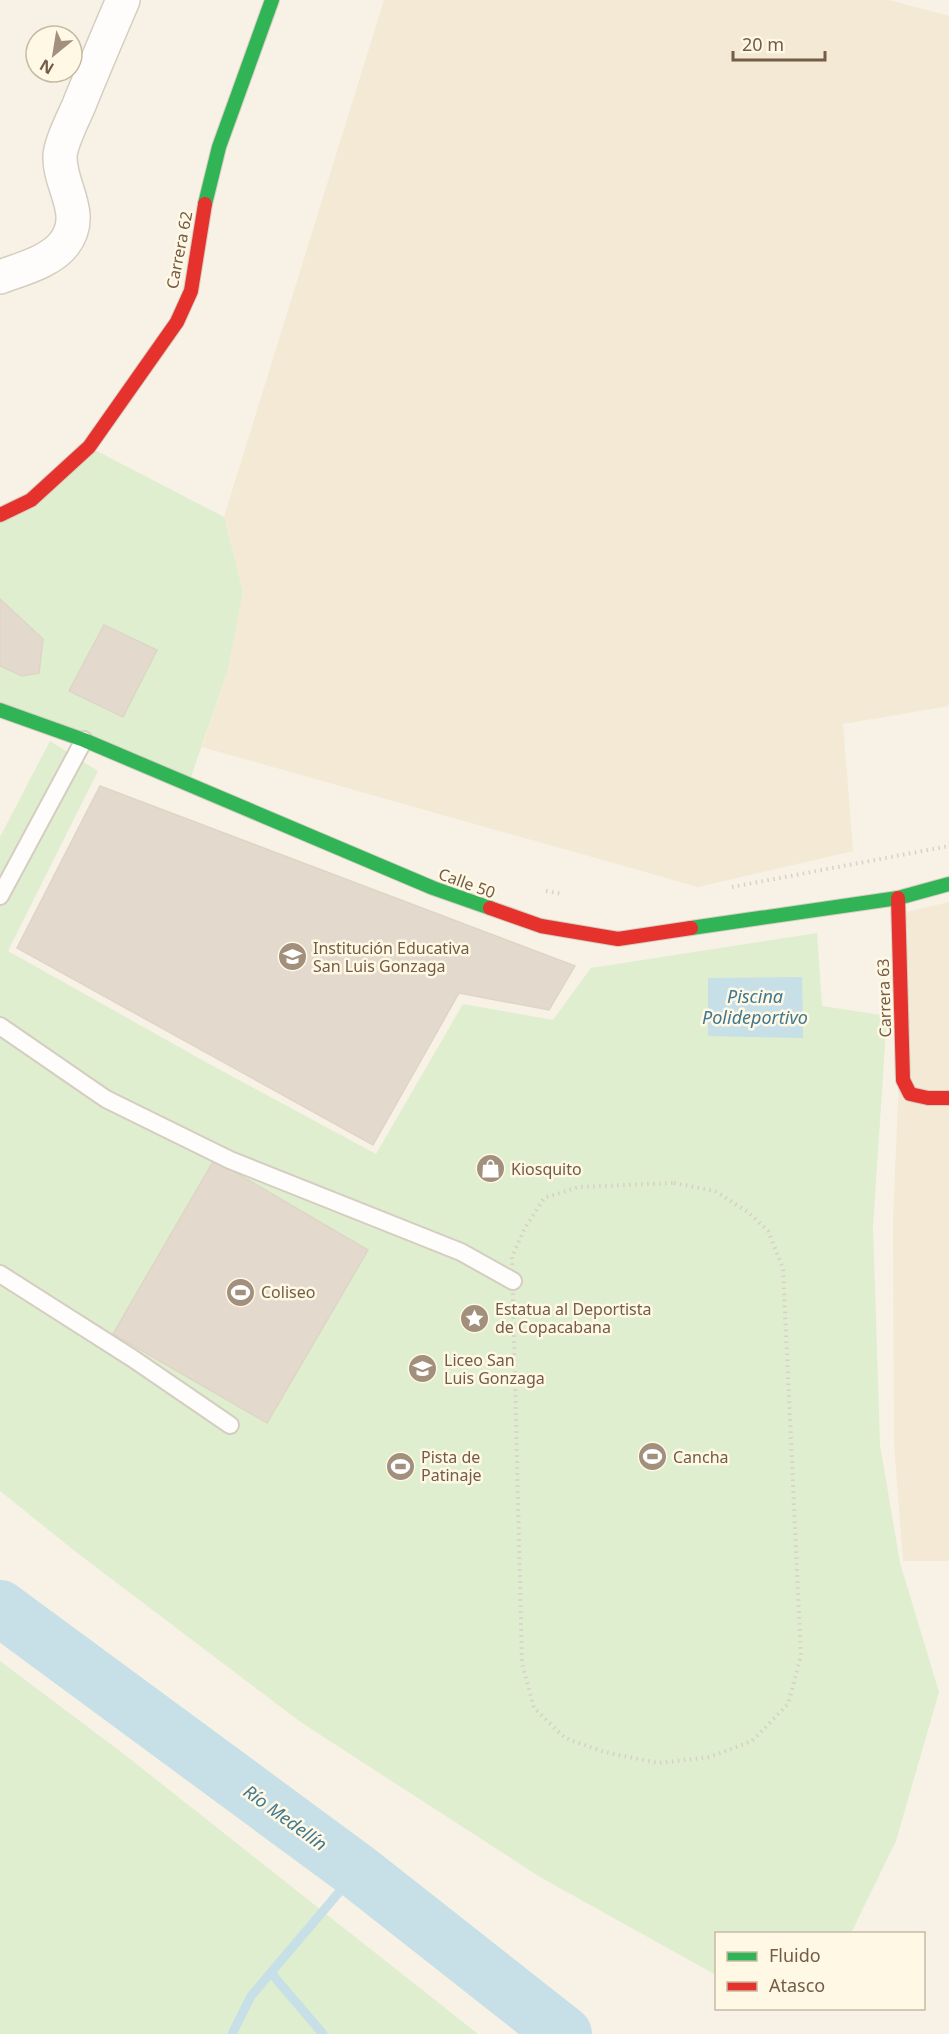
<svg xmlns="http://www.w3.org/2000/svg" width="949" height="2034" font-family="'Noto Sans',sans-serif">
  <rect width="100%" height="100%" fill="#f7f2e5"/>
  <path fill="#f3e9d4" d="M384,0h505l60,16v690l-106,18 10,127 -155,36 -496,-140 26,-78 15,-77 -19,-75z
    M949,902v659h-46l-9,-119 -1,-221 13,-309z"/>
  <path fill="#deeece" d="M89,447l135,70 19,75 -15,77 -41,120 -187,-75v-199z
    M50,741l48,30 -90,180 203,114 165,89 87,-150 90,16 38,-52 226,-35 5,73 65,10 -14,210 7,219 20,118 39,129 -43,149 -45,92 -135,1v41l-176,-98 -238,-154 -226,-171 -76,-61v-654z
    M0,1661l125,94 353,279h-478z"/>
  <path fill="#c7e0e7" d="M802,977l1,61 -95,-2v-58z"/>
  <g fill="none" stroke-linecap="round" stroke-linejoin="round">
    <path stroke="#c7e0e7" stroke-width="9" d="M271,1973l52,61
      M232,2034l19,-38 106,-125"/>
    <path stroke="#c7e0e7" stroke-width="56" d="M0,1608l357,263 207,163"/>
  </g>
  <path fill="#e3dacd" stroke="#dfd5c7" stroke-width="1.5" d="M0,599l43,40 -4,34 -17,3 -22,-10z
    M104,625l53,25 -34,67 -54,-26z
    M100,786l475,180 -26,44 -90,-17 -86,152 -356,-197z
    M214,1160l154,90 -101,173 -154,-89z"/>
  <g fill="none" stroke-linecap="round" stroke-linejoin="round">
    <defs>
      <path id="lane" d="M0,896l84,-156
        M0,1026l106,73 124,61 231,92 52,29
        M0,1274l132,84 98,67"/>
      <path id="street" d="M0,277c21,-8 50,-15 64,-33 23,-30 -5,-57 -4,-88 1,-14 13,-37 19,-51 14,-35 29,-70 44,-105"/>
      <path id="fast" d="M205,204l14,-57 53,-147
        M0,710l84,30 349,148 57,20
        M691,928l207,-30 51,-14"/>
      <path id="jam" d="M0,515l31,-15 58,-53 88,-125 14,-31 14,-87
        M898,898l5,182 7,14 18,4h21
        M490,908l51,18 77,13 73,-11"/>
    </defs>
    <use href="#lane" stroke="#d6cdc1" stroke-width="20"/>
    <use href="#street" stroke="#d6cdc1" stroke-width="36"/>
    <use href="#fast" stroke="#d6cec2" stroke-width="16"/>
    <use href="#jam" stroke="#d6cec2" stroke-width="16"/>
    <path stroke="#d8d0c8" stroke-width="4" stroke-dasharray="1.5 4.5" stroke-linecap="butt" d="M732,887l217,-41
      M546,891l16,3
      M674,1183l41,8 33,21 20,19 15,37 18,388 -13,48 -36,37 -42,16 -52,6 -54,-11 -39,-14 -31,-30 -12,-45 -10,-406 13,-29 19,-30 35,-11z"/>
    <use href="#lane" stroke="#fefdfb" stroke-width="16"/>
    <use href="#street" stroke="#fefdfb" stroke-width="33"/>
    <use href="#fast" stroke="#30b455" stroke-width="14"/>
    <use href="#jam" stroke="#e5322d" stroke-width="14"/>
  </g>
  <defs>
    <symbol id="school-disc" viewBox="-11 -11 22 22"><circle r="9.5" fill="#a2907d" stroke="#fff8e5"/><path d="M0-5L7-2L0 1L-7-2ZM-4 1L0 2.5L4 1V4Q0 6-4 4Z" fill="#fff"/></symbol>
    <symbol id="shop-disc" viewBox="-11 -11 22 22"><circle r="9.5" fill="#a2907d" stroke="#fff8e5"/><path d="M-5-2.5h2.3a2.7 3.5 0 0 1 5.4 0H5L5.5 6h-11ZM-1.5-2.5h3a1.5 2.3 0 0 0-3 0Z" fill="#fff"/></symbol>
    <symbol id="stadium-disc" viewBox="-11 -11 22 22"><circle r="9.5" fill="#a2907d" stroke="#fff8e5"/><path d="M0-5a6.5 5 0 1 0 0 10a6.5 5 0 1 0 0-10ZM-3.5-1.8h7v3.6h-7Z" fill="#fff"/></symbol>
    <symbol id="sight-disc" viewBox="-11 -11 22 22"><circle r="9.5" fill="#a2907d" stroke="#fff8e5"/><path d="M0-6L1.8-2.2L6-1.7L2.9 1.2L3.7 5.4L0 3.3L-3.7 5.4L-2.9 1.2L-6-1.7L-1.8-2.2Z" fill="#fff"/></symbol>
  </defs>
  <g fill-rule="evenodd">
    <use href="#school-disc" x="276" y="940" width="33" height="33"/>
    <use href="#shop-disc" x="474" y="1152" width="33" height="33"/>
    <use href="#stadium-disc" x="224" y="1276" width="33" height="33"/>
    <use href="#sight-disc" x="458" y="1302" width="33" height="33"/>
    <use href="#school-disc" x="406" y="1352" width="33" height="33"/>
    <use href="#stadium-disc" x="636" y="1440" width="33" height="33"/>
    <use href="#stadium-disc" x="384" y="1450" width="33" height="33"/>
  </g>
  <g text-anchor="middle" stroke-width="5" stroke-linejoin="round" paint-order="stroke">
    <g font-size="16" fill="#745c45" stroke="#fff8e5">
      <text transform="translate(179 250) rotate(-79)" y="6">Carrera 62</text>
      <text transform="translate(467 883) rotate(20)" y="6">Calle 50</text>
      <text transform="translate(884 998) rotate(-92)" y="6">Carrera 63</text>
    </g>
    <g font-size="16" fill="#745c45" stroke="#fff8e5" text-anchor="start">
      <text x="313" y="954">Institución Educativa<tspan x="313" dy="18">San Luis Gonzaga</tspan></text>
      <text x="511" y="1175">Kiosquito</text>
      <text x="261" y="1298">Coliseo</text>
      <text x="495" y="1315">Estatua al Deportista<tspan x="495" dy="18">de Copacabana</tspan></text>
      <text x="444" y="1366">Liceo San<tspan x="444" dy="18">Luis Gonzaga</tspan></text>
      <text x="421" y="1463">Pista de<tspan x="421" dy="18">Patinaje</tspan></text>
      <text x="673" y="1463">Cancha</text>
    </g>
    <g font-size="18" font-style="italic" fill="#407891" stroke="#fff8e5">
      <text x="755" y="1003">Piscina<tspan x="755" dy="21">Polideportivo</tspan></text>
      <text transform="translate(285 1818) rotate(36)" y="6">Río Medellín</text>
    </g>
  </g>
  <rect x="715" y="1932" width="210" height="78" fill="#fff8e5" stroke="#c7baa5" stroke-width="1.5"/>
  <rect x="727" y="1952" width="30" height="9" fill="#30b455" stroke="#c7baa5" stroke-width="1.5"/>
  <text x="769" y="1962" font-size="18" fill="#745c45">Fluido</text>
  <rect x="727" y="1982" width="30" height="9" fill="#e5322d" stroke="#c7baa5" stroke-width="1.5"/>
  <text x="769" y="1992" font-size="18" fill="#745c45">Atasco</text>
  <g transform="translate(54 54) rotate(210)"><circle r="28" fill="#fff8e5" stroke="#c7baa5" stroke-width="1.5"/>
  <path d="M0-4.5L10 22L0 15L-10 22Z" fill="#a2907d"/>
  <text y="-9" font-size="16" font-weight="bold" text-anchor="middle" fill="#745c45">N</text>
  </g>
  <path d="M733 51v9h92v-9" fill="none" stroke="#745c45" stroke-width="3"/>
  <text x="742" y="51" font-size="18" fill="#745c45" stroke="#fff8e5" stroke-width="4.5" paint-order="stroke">20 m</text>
</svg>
